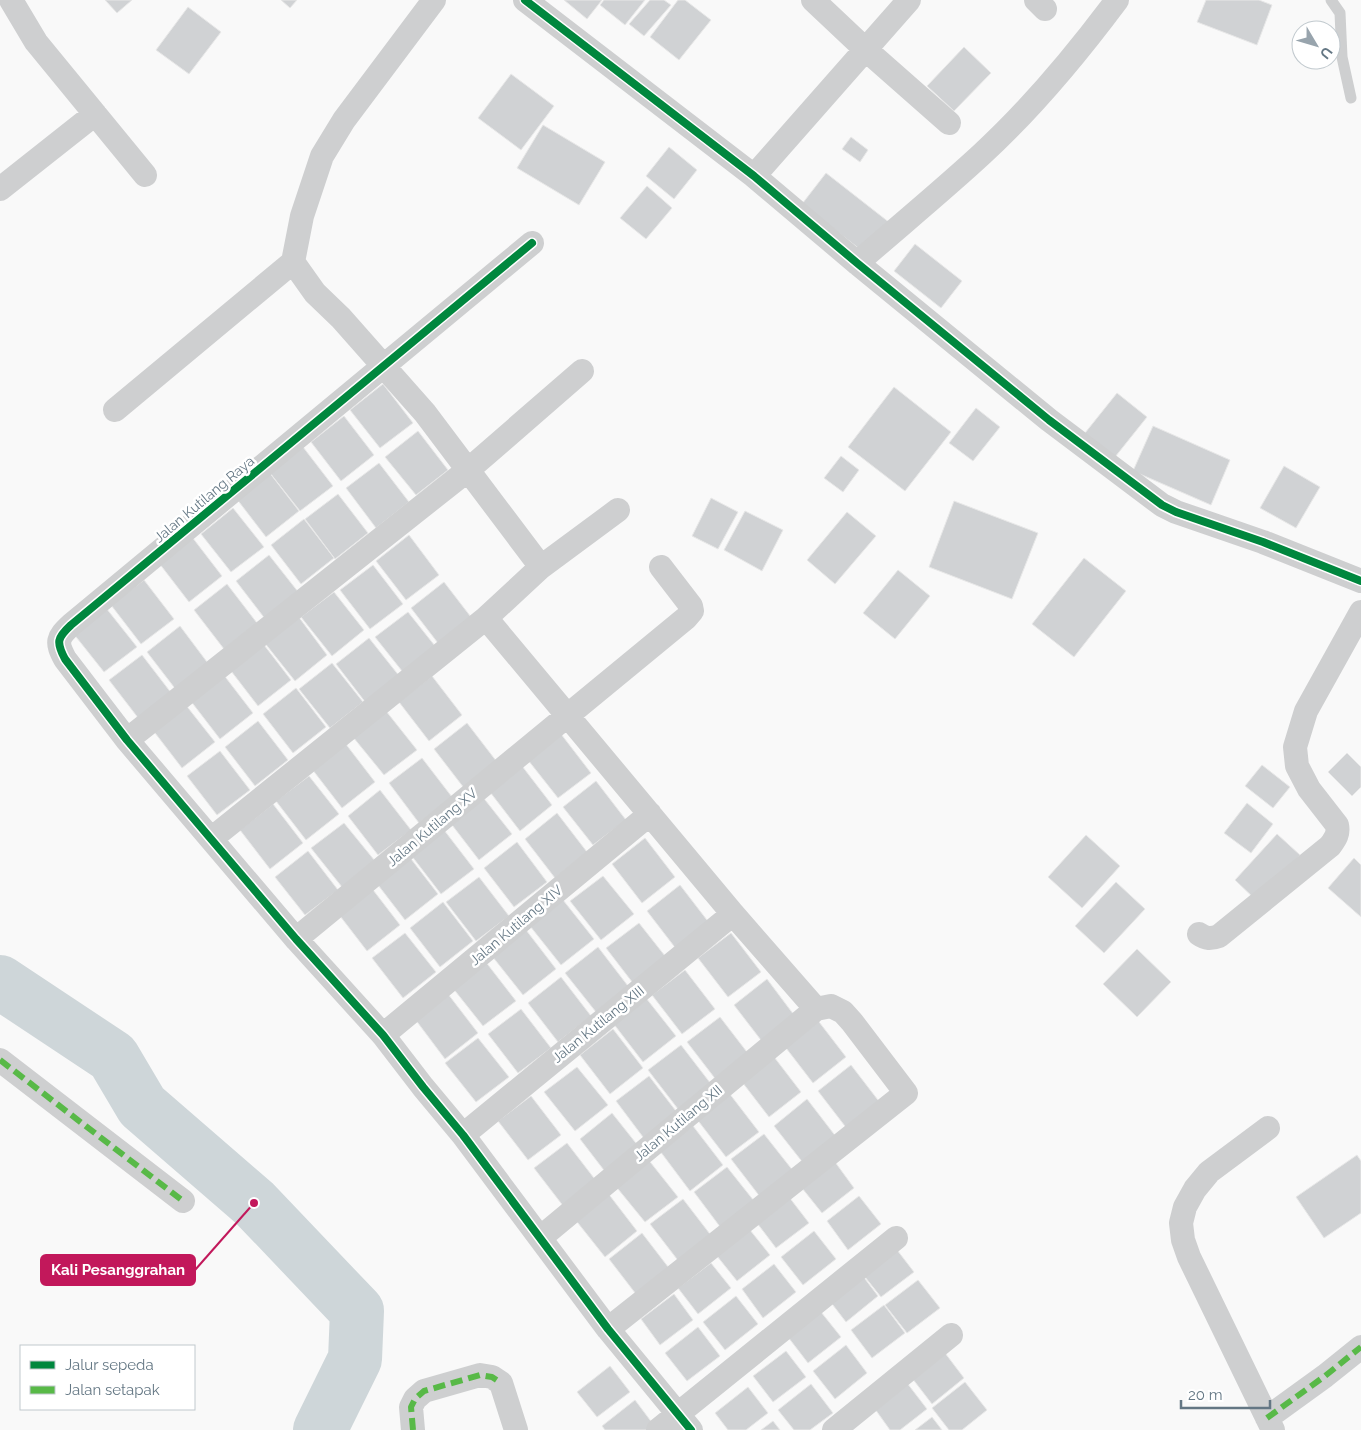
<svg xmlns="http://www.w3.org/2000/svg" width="1361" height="1430" font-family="Raleway,sans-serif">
  <rect width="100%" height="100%" fill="#f9f9f9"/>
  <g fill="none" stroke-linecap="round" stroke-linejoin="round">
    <path stroke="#ced6d9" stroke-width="54" d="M0,982l113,75 29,49 112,97 103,108 -2,48 -35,71"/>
  </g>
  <path fill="#d0d2d4" stroke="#e8e8e8" d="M105,0h27l-15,13z
    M281,0h16l-7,8z
    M564,0h38l-15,19z
    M604,0h41l-20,25 -25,-20z
    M650,0h14l7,5 -27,31 -15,-12z
    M678,0h7l26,20 -32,40 -29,-23z
    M1206,0h53l13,5 -15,40 -60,-23z
    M188,7l33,25 -32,42 -33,-24z
    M964,47l27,26 -37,38 -27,-25z
    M511,74l43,32 -33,44 -43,-32z
    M543,125l62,37 -26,43 -62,-37z
    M851,137l17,13 -8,12 -18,-13z
    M669,147l28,23 -23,29 -28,-23z
    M826,173l64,50 -24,31 -64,-50z
    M647,186l25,22 -26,31 -26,-21z
    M915,244l47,37 -21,27 -47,-37z
    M383,384l30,39 -33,25 -30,-38z
    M894,387l57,45 -46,59 -57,-44z
    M1117,393l30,24 -36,45 -30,-24z
    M976,408l24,19 -27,34 -24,-18z
    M344,416l30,39 -33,26 -30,-39z
    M1153,426l77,34 -19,45 -78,-34z
    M418,431l30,39 -32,25 -31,-38z
    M303,447l30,39 -33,25 -30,-38z
    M841,456l18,14 -16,22 -19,-14z
    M379,463l30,39 -33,26 -30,-40z
    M1284,466l36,21 -24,41 -36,-20z
    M269,472l30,39 -33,26 -30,-39z
    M338,494l30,39 -33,26 -30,-40z
    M711,498l27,14 -20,37 -26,-13z
    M954,501l84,32 -26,66 -83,-32z
    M233,508l31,39 -33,25 -30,-38z
    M745,511l38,19 -21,41 -38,-21z
    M847,512l29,24 -41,48 -28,-24z
    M304,519l30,39 -33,26 -30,-39z
    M409,535l30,40 -33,25 -30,-39z
    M192,537l30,39 -33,26 -30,-39z
    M269,555l30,38 -33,27 -30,-39z
    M1084,558l42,33 -52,66 -42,-33z
    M373,565l30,39 -33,25 -30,-39z
    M898,570l32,26 -35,43 -32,-26z
    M144,580l30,39 -33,25 -30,-39z
    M444,582l30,39 -33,26 -30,-39z
    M227,584l30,39 -33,26 -30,-39z
    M334,592l30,38 -32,26 -31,-39z
    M106,608l31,39 -33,25 -31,-39z
    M408,612l31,39 -33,25 -31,-39z
    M298,616l29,39 -32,26 -31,-39z
    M180,626l30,40 -33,25 -30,-39z
    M369,638l31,39 -34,26 -30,-39z
    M261,641l30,39 -33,26 -30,-39z
    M142,655l30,39 -33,25 -30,-39z
    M332,663l31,39 -33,26 -31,-39z
    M223,674l30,39 -33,26 -30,-39z
    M432,676l30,39 -33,26 -30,-39z
    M296,688l30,39 -33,26 -30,-39z
    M185,704l30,38 -33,26 -30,-39z
    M386,711l31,39 -33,25 -31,-38z
    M258,721l30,39 -33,26 -30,-39z
    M467,723l30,39 -33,26 -30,-39z
    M561,734l30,39 -33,25 -30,-38z
    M345,743l30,39 -33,26 -30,-39z
    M220,751l30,39 -33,25 -30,-39z
    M1347,753l14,14v20l-9,9 -24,-24z
    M422,758l30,39 -33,26 -30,-40z
    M1262,765l28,22 -17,21 -28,-22z
    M522,766l30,39 -32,26 -30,-39z
    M309,776l30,38 -33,26 -30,-39z
    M596,781l30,39 -33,25 -30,-38z
    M380,790l31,40 -33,25 -30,-39z
    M482,796l30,38 -33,26 -30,-39z
    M1247,803l26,21 -22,29 -27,-20z
    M273,804l30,39 -33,26 -30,-39z
    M557,813l30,39 -32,26 -30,-39z
    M344,823l31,38 -33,26 -31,-39z
    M444,830l30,39 -33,25 -30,-39z
    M1277,834l23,21 -43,46 -22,-21z
    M1086,835l34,31 -38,42 -34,-31z
    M645,838l30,39 -33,26 -30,-39z
    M517,842l30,40 -33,25 -30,-39z
    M308,851l30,39 -33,25 -30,-38z
    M408,855l30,39 -33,26 -30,-39z
    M1354,858l7,7v52l-33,-29z
    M603,876l31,38 -33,26 -31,-39z
    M479,877l30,39 -33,25 -30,-39z
    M1116,882l29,27 -41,44 -29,-27z
    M680,885l30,39 -33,26 -30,-39z
    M370,886l30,39 -33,26 -30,-39z
    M563,900l31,39 -33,26 -31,-39z
    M443,902l30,39 -33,26 -30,-39z
    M639,923l30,38 -33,26 -30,-39z
    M526,930l30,39 -33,26 -31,-39z
    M405,933l31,39 -33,26 -31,-40z
    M731,933l30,39 -33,25 -30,-39z
    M598,947l30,39 -32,26 -31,-39z
    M1137,949l34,33 -34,35 -34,-33z
    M485,961l31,40 -33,25 -31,-39z
    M685,970l30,39 -33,25 -30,-39z
    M561,977l30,39 -33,26 -30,-39z
    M767,979l30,40 -33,25 -30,-39z
    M448,994l30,39 -33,26 -30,-40z
    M646,998l30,38 -33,26 -30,-39z
    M521,1009l30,39 -33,25 -30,-39z
    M720,1017l30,39 -33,25 -30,-39z
    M816,1018l30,39 -33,26 -30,-39z
    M613,1029l30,39 -33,26 -30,-39z
    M478,1038l31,39 -33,25 -31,-39z
    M681,1045l30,39 -33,25 -30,-39z
    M771,1053l30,39 -32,25 -30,-39z
    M851,1065l30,39 -33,26 -30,-39z
    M577,1067l31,38 -33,26 -31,-39z
    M649,1076l30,39 -33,26 -30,-40z
    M729,1093l30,39 -33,25 -30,-39z
    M531,1096l30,39 -33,25 -30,-39z
    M807,1099l30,39 -33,26 -30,-38z
    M612,1113l31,39 -33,26 -30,-39z
    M693,1126l30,39 -33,26 -30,-40z
    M764,1134l30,38 -33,26 -30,-39z
    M567,1143l30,39 -33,25 -30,-39z
    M1357,1155l4,6v52l-37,25 -28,-41z
    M647,1158l31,39 -33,25 -31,-38z
    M835,1162l19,26 -32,25 -20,-25z
    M727,1167l31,39 -34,26 -30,-40z
    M607,1192l30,39 -32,26 -31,-39z
    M859,1196l22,28 -33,26 -21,-29z
    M789,1197l20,26 -33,25 -19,-25z
    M683,1199l30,39 -33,25 -30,-39z
    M750,1230l20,25 -33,26 -20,-25z
    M814,1231l22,28 -33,26 -22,-28z
    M642,1233l30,39 -33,26 -30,-39z
    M894,1246l20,26 -33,25 -20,-25z
    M711,1263l20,25 -33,26 -20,-26z
    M774,1264l22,28 -33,26 -21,-29z
    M859,1271l19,25 -32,26 -20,-26z
    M918,1280l22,28 -33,25 -22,-28z
    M674,1294l19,26 -33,25 -19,-26z
    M736,1296l22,28 -33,26 -22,-28z
    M884,1305l21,28 -33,25 -21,-28z
    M821,1312l20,25 -33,26 -20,-26z
    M698,1327l22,29 -33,25 -22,-28z
    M846,1345l21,28 -32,26 -22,-28z
    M786,1351l20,26 -33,25 -20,-26z
    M945,1353l19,25 -32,26 -20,-26z
    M610,1366l20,26 -33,25 -20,-25z
    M965,1382l22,28 -25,20h-13l-17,-22z
    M907,1383l20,26 -27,21h-10l-15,-21z
    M811,1384l22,29 -23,17h-16l-16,-20z
    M748,1387l20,26 -22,17h-18l-13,-17z
    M635,1400l21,28 -2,2h-49l-3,-4z
    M932,1417l10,13h-27z
    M773,1421l7,9h-19z"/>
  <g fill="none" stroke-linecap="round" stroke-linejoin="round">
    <path stroke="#cecfd0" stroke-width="11" d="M1331,0l9,13 2,44 9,41"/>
    <path stroke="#cecfd0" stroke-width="24" d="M11,0l25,42 109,133
      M434,0l-90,120 -22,36 -20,60 -9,46 22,31 26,25 84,95 116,154
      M525,0l229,176 103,87 192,157 113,85 14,7 87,30 98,39
      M813,0l52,49 84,74
      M1036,0l9,9
      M754,176l155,-176
      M0,189l95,-75
      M532,243l-461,382c-14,13 -15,17 -6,34l62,81 84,99 85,100 87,96 40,52 40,48 145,194 83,101
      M857,263c41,-36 85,-72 125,-109 51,-47 94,-99 135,-154
      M115,410l178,-148
      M618,510l-77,57 -55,51 247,296 83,95
      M127,740l341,-270 114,-99
      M211,839l275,-221
      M1199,934c7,5 12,5 20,2l111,-90c5,-7 9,-12 7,-21l-28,-36 -12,-23 -2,-19 11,-36 55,-99
      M296,939l390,-321 6,-7 -1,-5 -30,-39
      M383,1035l267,-221
      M0,1060l183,141
      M1268,1128l-59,44 -14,17 -10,18 -4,16 2,17 6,17 84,173
      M463,1135l270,-221
      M540,1238l276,-229 15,-3 12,6 9,10 54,71 -298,236
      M1267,1418l58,-42 36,-29
      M413,1430l-2,-23 4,-8 9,-8 56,-16 12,2 9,6 15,47
      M658,1430l238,-192
      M834,1430l117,-95"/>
    <path stroke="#58b947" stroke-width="6" stroke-dasharray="12 6" stroke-linecap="butt" d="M0,1060l183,141
      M1267,1418l58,-42 36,-29
      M413,1430l-2,-23 4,-8 9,-8 56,-16 12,2 9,6"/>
    <defs>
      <path id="cycleway" d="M525,0l229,176 103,87 192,157 113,85 14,7 87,30 98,39
        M532,243l-461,382c-14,13 -15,17 -6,34l62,81 84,99 85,100 87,96 40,52 40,48 145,194 83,101"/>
    </defs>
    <use href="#cycleway" stroke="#fff" stroke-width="11"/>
    <use href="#cycleway" stroke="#00873e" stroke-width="8"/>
  </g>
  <g text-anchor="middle" stroke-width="5" stroke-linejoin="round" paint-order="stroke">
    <g font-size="14" fill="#647784" stroke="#fff">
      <text transform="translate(204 499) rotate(-40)" y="5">Jalan Kutilang Raya</text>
      <text transform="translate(432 827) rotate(-40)" y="5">Jalan Kutilang XV</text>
      <text transform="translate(516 925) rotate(-40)" y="5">Jalan Kutilang XIV</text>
      <text transform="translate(598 1024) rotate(-39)" y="5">Jalan Kutilang XIII</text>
      <text transform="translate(678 1123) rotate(-40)" y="5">Jalan Kutilang XII</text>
    </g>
  </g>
  <path fill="none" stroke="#c2185b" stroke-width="2" d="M254 1203L195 1270"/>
  <circle fill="#c2185b" stroke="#fff" stroke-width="2" cx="254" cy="1203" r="5"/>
  <rect fill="#c2185b" stroke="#c2185b" stroke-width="2" x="41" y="1255" width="154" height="30" rx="5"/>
  <g font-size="15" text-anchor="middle" font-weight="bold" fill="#fff">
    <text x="118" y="1275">Kali Pesanggrahan</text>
  </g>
  <rect x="20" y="1345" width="175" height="65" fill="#ffffff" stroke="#c1c9ce"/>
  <rect x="30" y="1361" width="25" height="8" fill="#00873e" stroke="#c1c9ce"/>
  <text x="65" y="1370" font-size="15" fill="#647784">Jalur sepeda</text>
  <rect x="30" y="1386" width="25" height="8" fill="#58b947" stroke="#c1c9ce"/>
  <text x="65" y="1395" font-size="15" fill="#647784">Jalan setapak</text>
  <g transform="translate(1316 45) rotate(128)"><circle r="24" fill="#ffffff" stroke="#c1c9ce"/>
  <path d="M0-4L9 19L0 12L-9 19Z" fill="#98a4ad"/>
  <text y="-8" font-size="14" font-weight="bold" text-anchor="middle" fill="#647784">U</text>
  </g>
  <path d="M1181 1400v8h89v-8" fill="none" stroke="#647784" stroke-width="2.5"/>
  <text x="1188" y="1400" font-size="15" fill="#647784" stroke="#ffffff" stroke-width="4" paint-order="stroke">20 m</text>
</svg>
